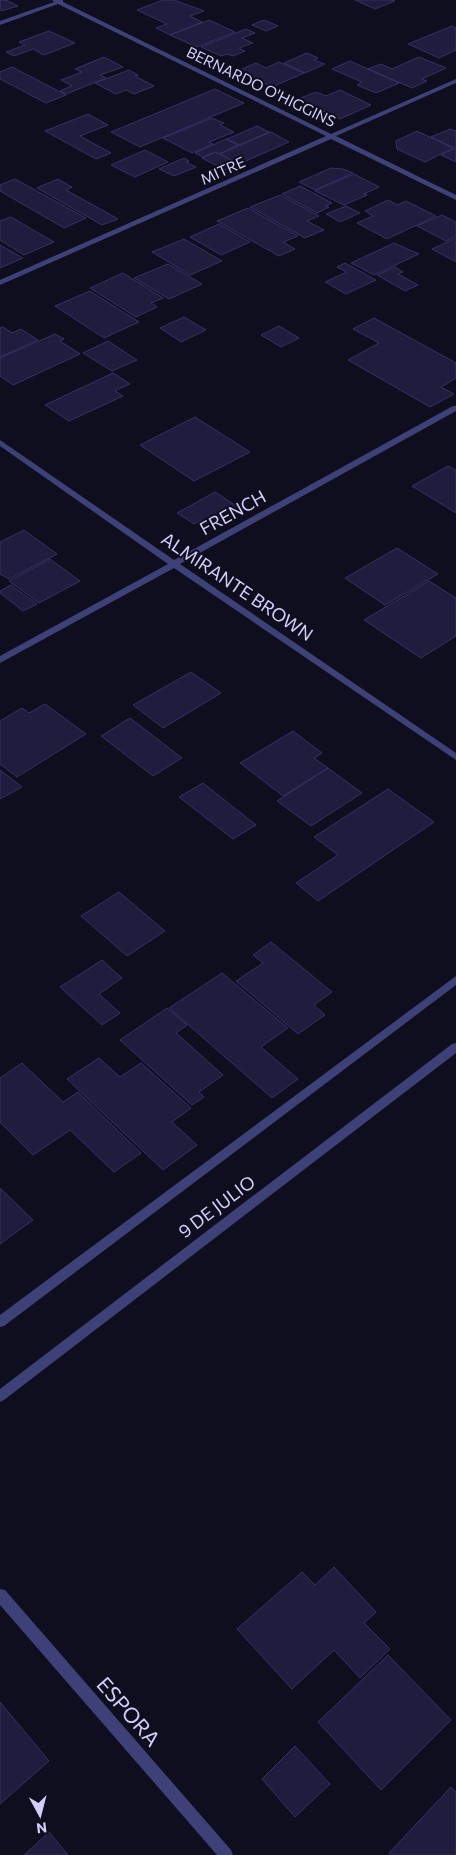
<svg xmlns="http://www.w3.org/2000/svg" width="456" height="1855" font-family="Commissioner,sans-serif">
  <rect width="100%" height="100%" fill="#0f0e1e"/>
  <path fill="#201c3d" stroke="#363066" d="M0,0h6l12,6 -17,5z
    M163,0h11l30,11 -14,5 12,6 -32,13 -14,-7 11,-4 -30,-14z
    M355,0h38l2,1 -20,8z
    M209,20l26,12 -38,15 -27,-12z
    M264,20l14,6 -12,5 -14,-6z
    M452,26l4,2v22l-17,8 -31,-14z
    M246,29l9,4 -13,5 11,5 -14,5 6,3 -12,5 -6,-2 -6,2 -20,-9z
    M49,31l26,12 -31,12 -11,-6 -19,7 -8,-4 19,-7 -6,-3z
    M307,53l11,5 -4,2 11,4 -20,9 -21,-10z
    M104,57l19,10 -23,8 6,3 -40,16 -6,-3 12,-5 -11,-6 21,-8 -7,-3z
    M419,57l27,11 -24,11 5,2 -15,7 -44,-19 13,-5 11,5z
    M350,61l49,22 -23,10 -19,-8 5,-3 -30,-13z
    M279,62l25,11 -32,14 -35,-16 19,-8 10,5z
    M12,67l54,28 -20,8 -46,-24v-7z
    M129,70l9,5 -3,1 19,10 -20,8 -8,-4 -10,4 -21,-11z
    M215,89l29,14 -104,44 -29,-15z
    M340,90l31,15 -31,14 -42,-20 18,-7 10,4z
    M88,114l20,11 -28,11 31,17 -15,6 -51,-28z
    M212,118l12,5 -4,2 14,7 -25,10 4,2 -21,9 -29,-15z
    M257,126l12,6 -30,13 -12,-6z
    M450,129l6,2v16l-2,1 -23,-11z
    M417,131l36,17 -28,14 -28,-13 -1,-8z
    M271,132l18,10 -50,22 -19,-10z
    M226,139l12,6 -19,9 -4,-2 -12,5 -8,-4z
    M456,148v14l-15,-7z
    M145,150l23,12 -33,15 -24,-12z
    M216,152l22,12 -13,6 -23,-12z
    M184,158l5,3 -3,1 10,5 -22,9 -15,-7z
    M331,168l12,1 10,4 -38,17 -16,-8z
    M354,174l25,13 -15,7 3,1 -23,10 -29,-14z
    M15,179l71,39 -22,10 -64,-37v-6z
    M58,179l14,8 -6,3 52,29 -16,6 -65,-37z
    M300,186l32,17 -7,3 4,1 -12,6 -35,-19z
    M280,195l39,21 -12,5 17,9 -19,8 -55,-31z
    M388,200l9,5 9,-4 30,15 -49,23 -30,-16 16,-7 -8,-5z
    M346,206l14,7 -20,9 -14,-8z
    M248,208l50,28 -15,6 12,7 -16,7 -62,-35z
    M442,215l14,7v14l-10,5 -29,-15z
    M11,217l43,25 -30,13 -24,-15v-19z
    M219,224l31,18 -29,13 -31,-18z
    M456,238v24l-24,-13z
    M184,239l38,22 -32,14 -38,-23z
    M394,243l25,11 -45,21 -23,-12z
    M0,245l23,13 -23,10z
    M345,263l31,17 -30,14 -21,-12 22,-10 -10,-5z
    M168,264l34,20 -33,15 -35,-21z
    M395,267l8,5 -5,2 20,11 -13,6 -28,-16z
    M123,273l40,25 -12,5 6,4 -21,10 -46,-29z
    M90,291l49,31 -35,16 -49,-32z
    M184,317l22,13 -25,12 -21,-14z
    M374,318l82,45v15l-15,9 13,7 -24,13 -82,-47 31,-17 -26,-14z
    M279,326l20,12 -18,9 -20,-12z
    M3,327l9,6 9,-4 17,11 -38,17v-29z
    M55,334l9,5 -4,2 20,13 -67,31 -13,-9v-18z
    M108,341l29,19 -25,11 -29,-18z
    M113,373l17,11 -15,7 8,5 -54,25 -24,-16z
    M195,417l55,35 -56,29 -54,-36z
    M448,466l8,4v43l-44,-27z
    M215,492l26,17 -30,17 -9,-6 -8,4 -17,-11z
    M24,530l33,24 -48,25 -9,-5v-32z
    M397,548l41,26 -53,31 -40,-27z
    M50,559l30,22 -41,22 -30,-22z
    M429,581l27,17v38l-35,22 -57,-38z
    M11,585l26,19 -14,7 -23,-18v-2z
    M191,672l30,21 -58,35 -30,-23z
    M45,704l41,30 -69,43 -17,-13v-43l22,-13 7,5z
    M130,718l52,40 -29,18 -52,-40z
    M293,731l29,22 -8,5 14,10 -45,28 -43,-33z
    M328,768l34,25 -51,33 -34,-25z
    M0,770l22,17 -22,12z
    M203,783l53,42 -23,14 -54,-42z
    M388,789l46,33 -116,79 -22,-18 42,-28 -24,-18z
    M119,892l46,39 -38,25 -46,-40z
    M271,942l61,50 -18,13 11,10 -27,19 -62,-53 27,-18 -10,-8z
    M102,960l20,18 -23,16 21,19 -18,12 -42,-38z
    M222,973l66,55 -27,19 37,32 -26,19 -103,-90z
    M167,1008l20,17 -11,8 47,42 -24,17 5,5 -12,8 -72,-65z
    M99,1058l21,19 21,-14 50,45 -19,14 25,23 -34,25 -96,-91z
    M22,1063l41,39 15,-10 63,61 -27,19 -44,-42 -37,25 -33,-33v-44z
    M0,1188l33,32 -33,24z
    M334,1567l42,45 -12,11 26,26 -30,29 -26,-28 -42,39 -55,-60 65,-57 13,13z
    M388,1655l63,65 -70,70 -63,-68z
    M0,1702l49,59 -49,43z
    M295,1746l35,38 -35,33 -33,-38z
    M451,1787l5,5v63h-65l-2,-2z
    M49,1832l19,23h-44z"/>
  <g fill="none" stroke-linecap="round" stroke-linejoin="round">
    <path fill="#3e4078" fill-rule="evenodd" d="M52,0h11v2l268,132 125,-55v4l-120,53 120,59v5l-125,-61 -331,146v-5l326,-144 -268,-132 -58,21v-4l54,-19z
      M453,406h3v5l-276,153 276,189v7l-282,-192 -174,95v-7l168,-92 -168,-118v-6l174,120z
      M456,976v9l-452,341 -4,1v-12z
      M456,1043v10l-452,347 -4,2v-13l452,-345z
      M0,1589l5,1 226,260 2,5h-16l-217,-250z"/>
  </g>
  <g text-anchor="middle" stroke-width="4" stroke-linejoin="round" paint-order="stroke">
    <g font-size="15" fill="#d1cffa" stroke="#0f0e1e">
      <text transform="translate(261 87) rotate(26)" y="5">BERNARDO O'HIGGINS</text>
      <text transform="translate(223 171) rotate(-24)" y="5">MITRE</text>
    </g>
    <g font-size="18" fill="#d1cffa" stroke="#0f0e1e">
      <text transform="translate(233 513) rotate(-29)" y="6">FRENCH</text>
      <text transform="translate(237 587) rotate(34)" y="6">ALMIRANTE BROWN</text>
      <text transform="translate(217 1207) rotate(-37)" y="6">9 DE JULIO</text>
    </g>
    <g font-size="21" fill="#d1cffa" stroke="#0f0e1e">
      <text transform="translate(128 1712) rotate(49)" y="7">ESPORA</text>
    </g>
  </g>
  <g transform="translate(40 1815) rotate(173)" stroke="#0f0e1e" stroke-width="4" paint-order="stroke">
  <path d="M0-4L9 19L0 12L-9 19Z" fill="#d1cffa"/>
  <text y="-8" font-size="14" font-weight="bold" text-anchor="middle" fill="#d1cffa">N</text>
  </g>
</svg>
